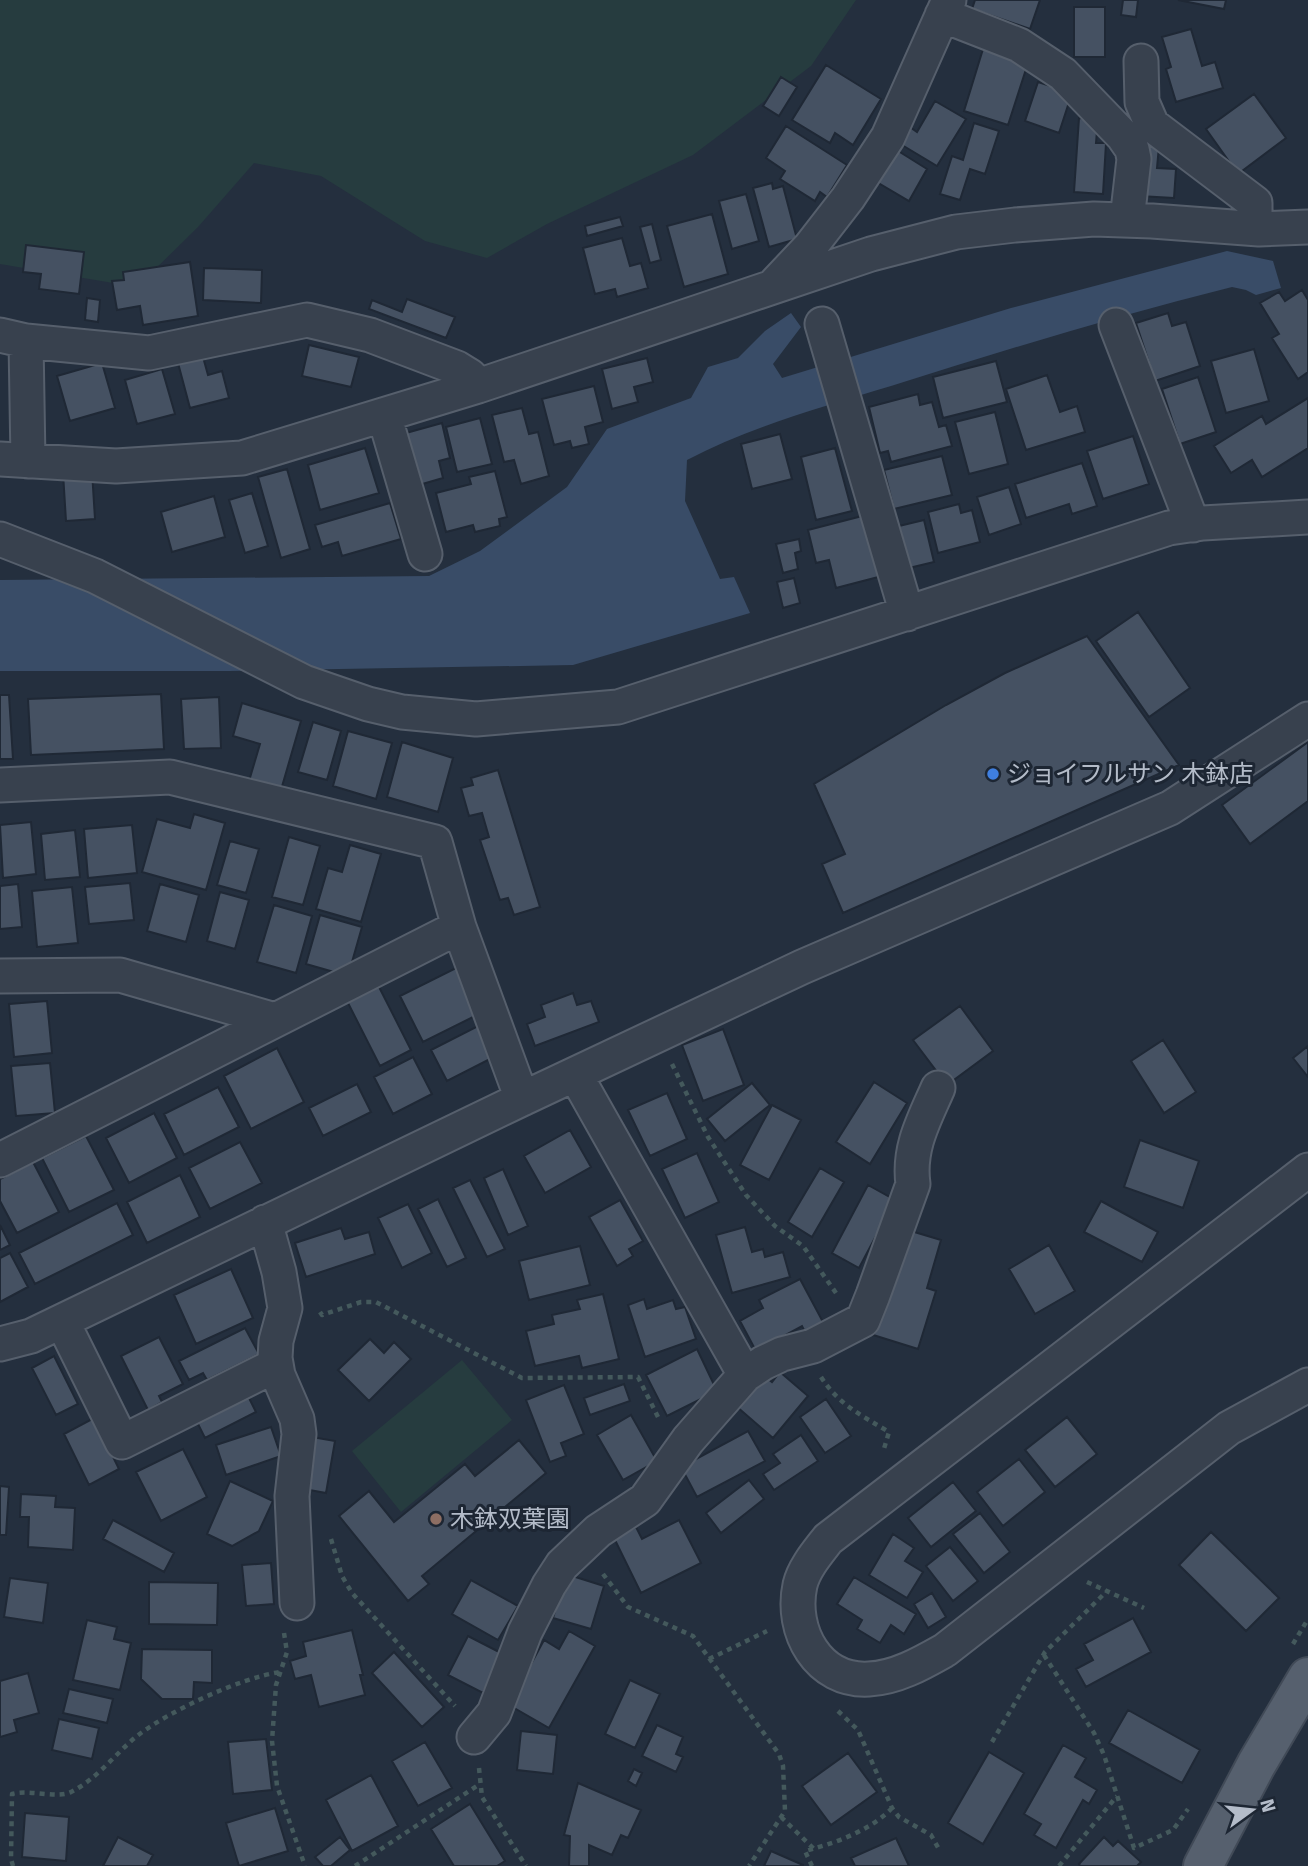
<svg xmlns="http://www.w3.org/2000/svg" width="1308" height="1866" font-family="'Fira Sans','Noto Sans JP',sans-serif">
  <rect width="100%" height="100%" fill="#242f3e"/>
  <path fill="#263c3f" d="M0,0h856l-45,66 -118,89 -146,69 -60,34 -62,-17 -104,-65 -67,-13 -56,64 -61,60 -137,-23z
    M462,1360l50,60 -111,92 -49,-61z"/>
  <path fill="#394c67" d="M1227,251l46,10 8,27 -25,7 -10,-5 -14,-3c-115,29 -228,63 -341,99 -69,21 -141,41 -204,74l-2,41 35,78 14,-2 16,36 -177,52 -344,6h-229v-91l429,-4 51,-25 87,-64 40,-58 84,-31 17,-31 30,-9 27,-27 26,-18 10,14 -28,37 9,14 229,-70z"/>
  <path fill="#455162" stroke="#1f2835" stroke-width="2" d="M975,0h65l-10,29 -58,-20z
    M1123,0h15l-2,17 -15,-2z
    M1178,0h48l-2,9z
    M1074,7h31v50h-31z
    M1191,29l11,37 13,-4 8,26 -47,14 -10,-33 5,-2 -9,-30z
    M983,49l45,14 -20,62 -44,-14z
    M826,65l55,34 -28,46 -18,-12 -5,10 -38,-23z
    M781,77l16,10 -18,29 -16,-10z
    M1038,82l34,11 -13,40 -34,-12z
    M1254,94l32,44 -48,36 -32,-45z
    M935,101l31,18 -29,47 -40,-24 10,-17 10,7z
    M1079,118l19,1 -2,24h10l-3,51 -29,-2z
    M974,123l25,8 -14,43 -15,-5 -10,31 -20,-6 12,-38 11,4z
    M786,126l61,39 -20,32 -7,-5 -5,9 -35,-22 5,-8 -19,-13z
    M1143,145l16,1 -2,22 19,1 -2,29 -35,-2z
    M895,149l32,20 -18,32 -34,-20z
    M772,183l1,6 10,-3 14,53 -28,8 -16,-59z
    M746,194l13,47 -27,8 -13,-48z
    M712,214l16,60 -44,13 -17,-61z
    M620,217l3,9 -36,10 -2,-10z
    M652,224l9,36 -11,3 -10,-36z
    M622,238l8,28 11,-3 7,25 -31,9 -2,-8 -20,5 -12,-46z
    M26,245l58,7 -5,42 -40,-5 2,-15 -18,-2z
    M190,262l8,54 -55,9 -3,-19 -23,4 -5,-29 12,-1 -1,-8z
    M204,268l58,2 -1,33 -58,-3z
    M1302,290l6,10v72l-10,7 -26,-41 7,-4 -19,-31 19,-11 6,9z
    M87,298l13,2 -2,22 -13,-2z
    M407,299l48,18 -9,21 -77,-29 3,-9 30,12z
    M1168,313l4,13 14,-4 14,44 -45,15 -19,-58z
    M309,345l50,12 -8,30 -49,-11z
    M1254,349l15,52 -43,12 -15,-52z
    M203,357l5,18 14,-4 7,27 -39,10 -12,-45z
    M647,358l6,24 -19,5 4,15 -26,7 -10,-40z
    M996,361l11,41 -64,16 -10,-41z
    M102,363l13,45 -45,13 -13,-45z
    M162,369l13,45 -38,10 -12,-44z
    M1047,375l13,37 17,-6 8,26 -59,18 -20,-61z
    M1198,377l18,55 -36,12 -18,-55z
    M594,386l9,36 -18,5 4,17 -17,4 -2,-7 -16,4 -12,-46z
    M918,394l2,11 12,-3 7,25 7,-2 6,21 -61,16 -3,-11 -8,2 -11,-46z
    M1308,398v50l-46,29 -10,-17 -21,13 -17,-27 48,-30 4,8z
    M522,408l7,26 9,-2 11,44 -28,8 -7,-24 -10,2 -12,-47z
    M995,412l13,52 -39,10 -14,-52z
    M480,418l12,46 -35,8 -11,-45z
    M442,423l8,35 -11,3 4,17 -24,7 -13,-52z
    M780,434l12,45 -40,10 -11,-45z
    M1133,436l16,48 -46,15 -16,-48z
    M365,448l14,45 -59,17 -12,-45z
    M835,448l17,63 -36,9 -15,-63z
    M942,456l10,39 -58,14 -10,-39z
    M1082,463l15,43 -25,8 -3,-10 -43,14 -11,-34z
    M287,469l23,80 -29,9 -23,-81z
    M92,471l3,48 -29,2 -3,-48z
    M495,471l12,46 -8,2 1,7 -25,6 -2,-7 -27,7 -10,-39 35,-9 -2,-7z
    M1009,487l12,37 -32,11 -12,-38z
    M252,493l16,53 -23,7 -16,-53z
    M214,496l11,41 -53,15 -11,-40z
    M390,503l11,36 -59,17 -4,-14 -16,5 -7,-22z
    M959,504l2,9 11,-3 8,32 -42,11 -10,-41z
    M870,514l16,61 -50,13 -7,-28 -13,3 -8,-33z
    M924,520l10,42 -25,6 -10,-42z
    M799,539l2,12 -6,2 3,16 -15,4 -7,-29z
    M794,578l6,25 -17,5 -6,-26z
    M1138,612l52,76 -41,29 -53,-76z
    M1087,636l92,129 -336,148 -21,-49 23,-10 -31,-70 132,-79 59,-32z
    M161,694l3,55 -133,6 -3,-56z
    M0,695h9l4,64h-13z
    M219,697l2,51 -37,1 -3,-50z
    M242,703l59,18 -20,69 -32,-9 11,-37 -27,-8z
    M313,722l28,9 -14,49 -29,-8z
    M348,731l44,12 -16,56 -43,-13z
    M402,742l51,16 -15,54 -51,-15z
    M1308,742v59l-58,43 -28,-39z
    M498,770l42,137 -26,8 -6,-17 -8,2 -20,-60 9,-3 -7,-24 -13,3 -8,-28 12,-3 -2,-7z
    M194,814l31,9 -19,67 -64,-18 15,-53 33,9z
    M31,822l5,52 -33,4 -3,-53z
    M132,825l5,48 -49,5 -4,-49z
    M75,830l5,47 -35,3 -4,-46z
    M289,837l31,9 -17,59 -31,-8z
    M230,841l29,8 -13,44 -29,-8z
    M350,845l31,9 -20,68 -45,-13 12,-41 14,4z
    M130,883l4,37 -45,4 -4,-37z
    M18,884l4,43 -22,2v-43z
    M160,884l39,11 -13,47 -39,-11z
    M72,887l6,56 -41,4 -5,-56z
    M220,892l29,8 -14,49 -28,-8z
    M274,905l38,11 -16,57 -39,-11z
    M320,915l42,12 -14,49 -42,-12z
    M458,967l23,46 -58,29 -23,-46z
    M377,983l34,67 -31,16 -34,-67z
    M573,993l4,12 14,-4 8,21 -64,24 -8,-22 18,-7 -4,-12z
    M47,1001l5,52 -38,4 -5,-53z
    M960,1006l33,45 -46,34 -34,-45z
    M478,1026l16,31 -47,24 -16,-31z
    M723,1029l21,56 -41,16 -21,-56z
    M1163,1040l33,52 -32,21 -33,-52z
    M1308,1046v31l-15,-19z
    M277,1048l27,54 -53,27 -27,-53z
    M413,1057l19,37 -39,20 -19,-37z
    M50,1063l5,50 -39,3 -5,-50z
    M874,1082l33,21 -37,61 -34,-22z
    M752,1083l18,22 -45,36 -18,-22z
    M357,1084l14,28 -48,24 -14,-28z
    M218,1087l21,40 -55,28 -20,-41z
    M667,1093l20,46 -37,17 -22,-46z
    M772,1105l29,15 -32,60 -29,-15z
    M154,1113l23,45 -48,25 -23,-45z
    M570,1130l21,37 -46,26 -21,-37z
    M86,1136l28,54 -45,22 -27,-54z
    M1140,1140l59,21 -16,47 -59,-21z
    M240,1142l22,41 -52,26 -21,-41z
    M697,1153l22,49 -34,16 -23,-49z
    M33,1162l26,50 -42,21 -17,-32v-22z
    M820,1168l24,14 -32,55 -24,-15z
    M503,1169l25,57 -20,9 -24,-57z
    M180,1175l20,42 -53,26 -20,-41z
    M470,1180l35,69 -18,8 -34,-69z
    M868,1185l27,15 -36,68 -27,-15z
    M438,1199l28,59 -19,9 -29,-58z
    M620,1200l23,41 -14,8 4,7 -16,10 -28,-49z
    M1101,1201l57,31 -16,30 -58,-30z
    M117,1203l16,32 -98,49 -16,-31z
    M408,1204l24,49 -30,15 -24,-50z
    M0,1225l10,20 -10,5z
    M745,1227l7,25 11,-3 2,8 18,-5 7,25 -58,16 -16,-58z
    M341,1228l4,11 24,-7 6,22 -69,23 -11,-34z
    M901,1228l40,12 -14,48 9,3 -18,58 -48,-15z
    M1049,1245l26,46 -40,23 -26,-45z
    M580,1246l10,39 -61,15 -10,-39z
    M10,1253l18,34 -28,15v-44z
    M231,1269l22,49 -57,26 -22,-49z
    M800,1279l23,43 -18,10 -3,-6 -46,25 -16,-30 23,-13 -4,-8z
    M603,1294l16,65 -37,9 -3,-12 -44,10 -9,-35 28,-7 -2,-9 28,-6 -3,-9z
    M644,1299l3,10 26,-9 3,9 9,-2 11,32 -51,18 -17,-52z
    M245,1328l14,26 -52,26 -4,-7 -14,7 -10,-19z
    M159,1337l24,47 -24,12 3,6 -14,8 -27,-54z
    M370,1339l14,14 10,-11 17,17 -42,42 -31,-31z
    M697,1349l20,42 -50,25 -21,-41z
    M54,1356l24,48 -22,11 -24,-47z
    M780,1372l28,24 -35,42 -37,-32 26,-32 10,8z
    M624,1384l6,17 -40,14 -6,-17z
    M564,1385l20,49 -23,9 5,13 -16,6 -24,-62z
    M247,1394l9,18 -51,26 -9,-18z
    M826,1399l25,37 -26,17 -25,-36z
    M631,1415l26,46 -34,19 -26,-45z
    M1067,1417l30,37 -42,33 -30,-37z
    M94,1418l25,51 -30,16 -25,-51z
    M271,1427l10,29 -55,19 -10,-30z
    M748,1431l17,30 -68,36 -16,-30z
    M801,1435l17,26 -44,29 -11,-16 17,-11 -7,-9z
    M312,1437l23,4 -9,52 -22,-4z
    M519,1440l27,33 -124,103 7,8 -21,17 -69,-85 30,-25 25,31 71,-58 10,12z
    M183,1449l24,48 -46,24 -25,-49z
    M1019,1459l26,33 -42,34 -26,-34z
    M749,1480l15,19 -43,34 -15,-20z
    M230,1481l43,20 -14,30 -27,15 -25,-12z
    M953,1482l23,29 -45,36 -23,-29z
    M0,1486l9,1 -3,48h-6z
    M21,1494l35,2 -1,11 20,1 -2,42 -45,-3 1,-30h-9z
    M980,1513l30,39 -26,21 -31,-39z
    M113,1520l61,33 -10,19 -61,-33z
    M679,1520l22,43 -60,30 -27,-55 22,-11 6,12z
    M1211,1532l68,66 -33,33 -67,-66z
    M893,1534l21,14 -9,13 18,11 -16,26 -38,-23z
    M950,1547l28,34 -25,20 -27,-35z
    M271,1563l3,41 -28,2 -4,-41z
    M566,1574l38,12 -13,43 -38,-11z
    M854,1577l62,37 -12,20 -13,-9 -11,18 -23,-14 5,-9 -25,-16z
    M10,1578l38,5 -5,40 -39,-6z
    M471,1580l47,26 -20,34 -46,-26z
    M149,1582l69,1 -1,42 -68,-1z
    M932,1593l14,24 -18,11 -14,-24z
    M1133,1618l18,34 -65,35 -10,-18 17,-9 -9,-16z
    M87,1620l30,7 -3,12 17,4 -11,47 -47,-10z
    M352,1630l11,45h-3l5,20 -46,12 -8,-32 -16,4 -5,-18 16,-5 -3,-14z
    M569,1631l26,15 -46,82 -40,-23 35,-65 15,9z
    M468,1636l35,18 -20,39 -35,-18z
    M142,1649l70,1v33l-18,-1 -1,17h-31l-21,-20z
    M394,1652l50,55 -22,20 -50,-54z
    M28,1673l11,40 -25,7 3,12 -17,5v-56z
    M630,1680l30,14 -25,54 -30,-14z
    M69,1689l44,10 -6,24 -44,-10z
    M1128,1710l72,40 -18,33 -73,-40z
    M59,1719l40,9 -7,31 -40,-9z
    M657,1725l26,12 -7,17 7,3 -7,15 -34,-16z
    M521,1731l36,4 -4,39 -36,-4z
    M266,1739l6,51 -39,4 -5,-52z
    M425,1742l27,46 -34,18 -26,-45z
    M1063,1745l23,13 -11,19 22,13 -8,14 -6,-4 -27,48 -22,-13 7,-11 -17,-10z
    M989,1752l35,21 -41,71 -35,-21z
    M848,1753l29,39 -46,33 -29,-39z
    M634,1769l8,4 -6,13 -8,-5z
    M371,1775l27,51 -46,25 -26,-51z
    M578,1783l63,27 -13,28 -7,-3 -9,20 -23,-10v21h-20l1,-30 -6,-1z
    M470,1804l35,57 -8,5h-43l-23,-37z
    M275,1808l13,43 -49,15 -13,-43z
    M25,1813l44,4 -3,44 -44,-4z
    M118,1837l35,18 -6,11h-44z
    M340,1837l10,13 -19,16h-8l-8,-9z
    M1104,1837l9,9 5,-5 23,21 -4,4h-57l-1,-2z
    M896,1838l13,28h-54l-4,-8z
    M771,1851l32,14v1h-39z"/>
  <g fill="none" stroke-linecap="round" stroke-linejoin="round">
    <defs>
      <path id="minor" d="M942,15l77,30 44,29 60,62 9,13 2,10 -7,61
        M1141,61l1,41 10,23 103,78v25
        M776,283l34,-36 38,-49 40,-61 61,-137
        M822,324l85,290
        M1116,325l77,200
        M0,335l26,6 123,12 158,-33 63,15 87,33 13,8 8,10
        M26,341l2,120
        M384,415l41,139
        M0,459l116,7 126,-8 236,-72 393,-132 85,-22 59,-7 79,-6 58,2 107,8 49,-2
        M0,539l95,37 209,106 64,22 34,8 74,7 142,-12 551,-179 34,-5 105,-6
        M0,785l170,-8 265,65 24,85 63,172
        M0,976l120,-1 155,45
        M575,1074l170,301
        M0,1160l459,-233
        M1308,1170l-480,369c-10,13 -24,29 -28,46 -10,46 18,97 69,94 27,-1 53,-16 76,-29l284,-222 79,-43
        M265,1222l14,50 6,36 -9,33 -1,17 3,17 19,44 2,15 -7,62 5,107
        M62,1321l60,121 154,-77
        M0,1344l31,-8 491,-237 280,-132 368,-159 138,-89
        M474,1737l20,-24 31,-81 24,-47 13,-20 36,-34 47,-31 43,-60 57,-65 18,-12 19,-9 31,-8 50,-26 10,-25 40,-111c-5,-36 11,-64 25,-96"/>
      <path id="major" d="M1203,1866l53,-101 52,-88"/>
    </defs>
    <use href="#minor" stroke="#565f6c" stroke-width="37"/>
    <use href="#major" stroke="#414a57" stroke-width="42"/>
    <path stroke="#44595c" stroke-width="4.5" stroke-dasharray="5 5" stroke-linecap="butt" d="M672,1064l36,73 38,58 29,31 28,20 33,47
      M320,1312l2,3 39,-13h15l146,76 116,-1 22,44
      M821,1377c18,28 40,38 68,55l-6,20
      M331,1539l11,37 10,17 103,113
      M603,1574l25,33 65,29 86,118 4,12 2,45 -36,55
      M1087,1582l57,26
      M284,1633l3,19 -11,33 -4,56 5,45 28,80
      M1293,1644l15,-25
      M1044,1655l50,78 10,22 30,93 39,-18 15,-21
      M709,1659l58,-28
      M838,1711l20,19 34,78 7,9 32,18 9,16
      M992,1742l53,-90 62,-61
      M479,1768l3,29 44,69
      M781,1817l33,32
      M13,1866l-2,-7 1,-65c18,-5 45,5 59,-2 26,-13 44,-38 66,-56 32,-25 103,-58 143,-64
      M355,1866l125,-82
      M812,1866l-7,-15c30,-8 65,-20 87,-43
      M1059,1866l58,-70"/>
    <use href="#minor" stroke="#38414e" stroke-width="33"/>
    <use href="#major" stroke="#56606e" stroke-width="38"/>
  </g>
  <circle fill="#3f7fe0" stroke="#1d2633" stroke-width="2.5" cx="993" cy="774" r="7"/>
  <circle fill="#8d6e63" stroke="#1d2633" stroke-width="2.5" cx="436" cy="1519" r="7"/>
  <g text-anchor="middle" stroke-width="6" stroke-linejoin="round" paint-order="stroke">
    <g font-size="24" fill="#b4bcc9" stroke="#1d2633" text-anchor="start">
      <text x="1007" y="782">ジョイフルサン 木鉢店</text>
      <text x="450" y="1527">木鉢双葉園</text>
    </g>
  </g>
  <g transform="translate(1252 1810) rotate(75)" stroke="#1d2633" stroke-width="5" paint-order="stroke">
  <path d="M0-5L12 26L0 18L-12 26Z" fill="#b4bcc9"/>
  <text y="-10" font-size="19" font-weight="bold" text-anchor="middle" fill="#b4bcc9">N</text>
  </g>
</svg>
